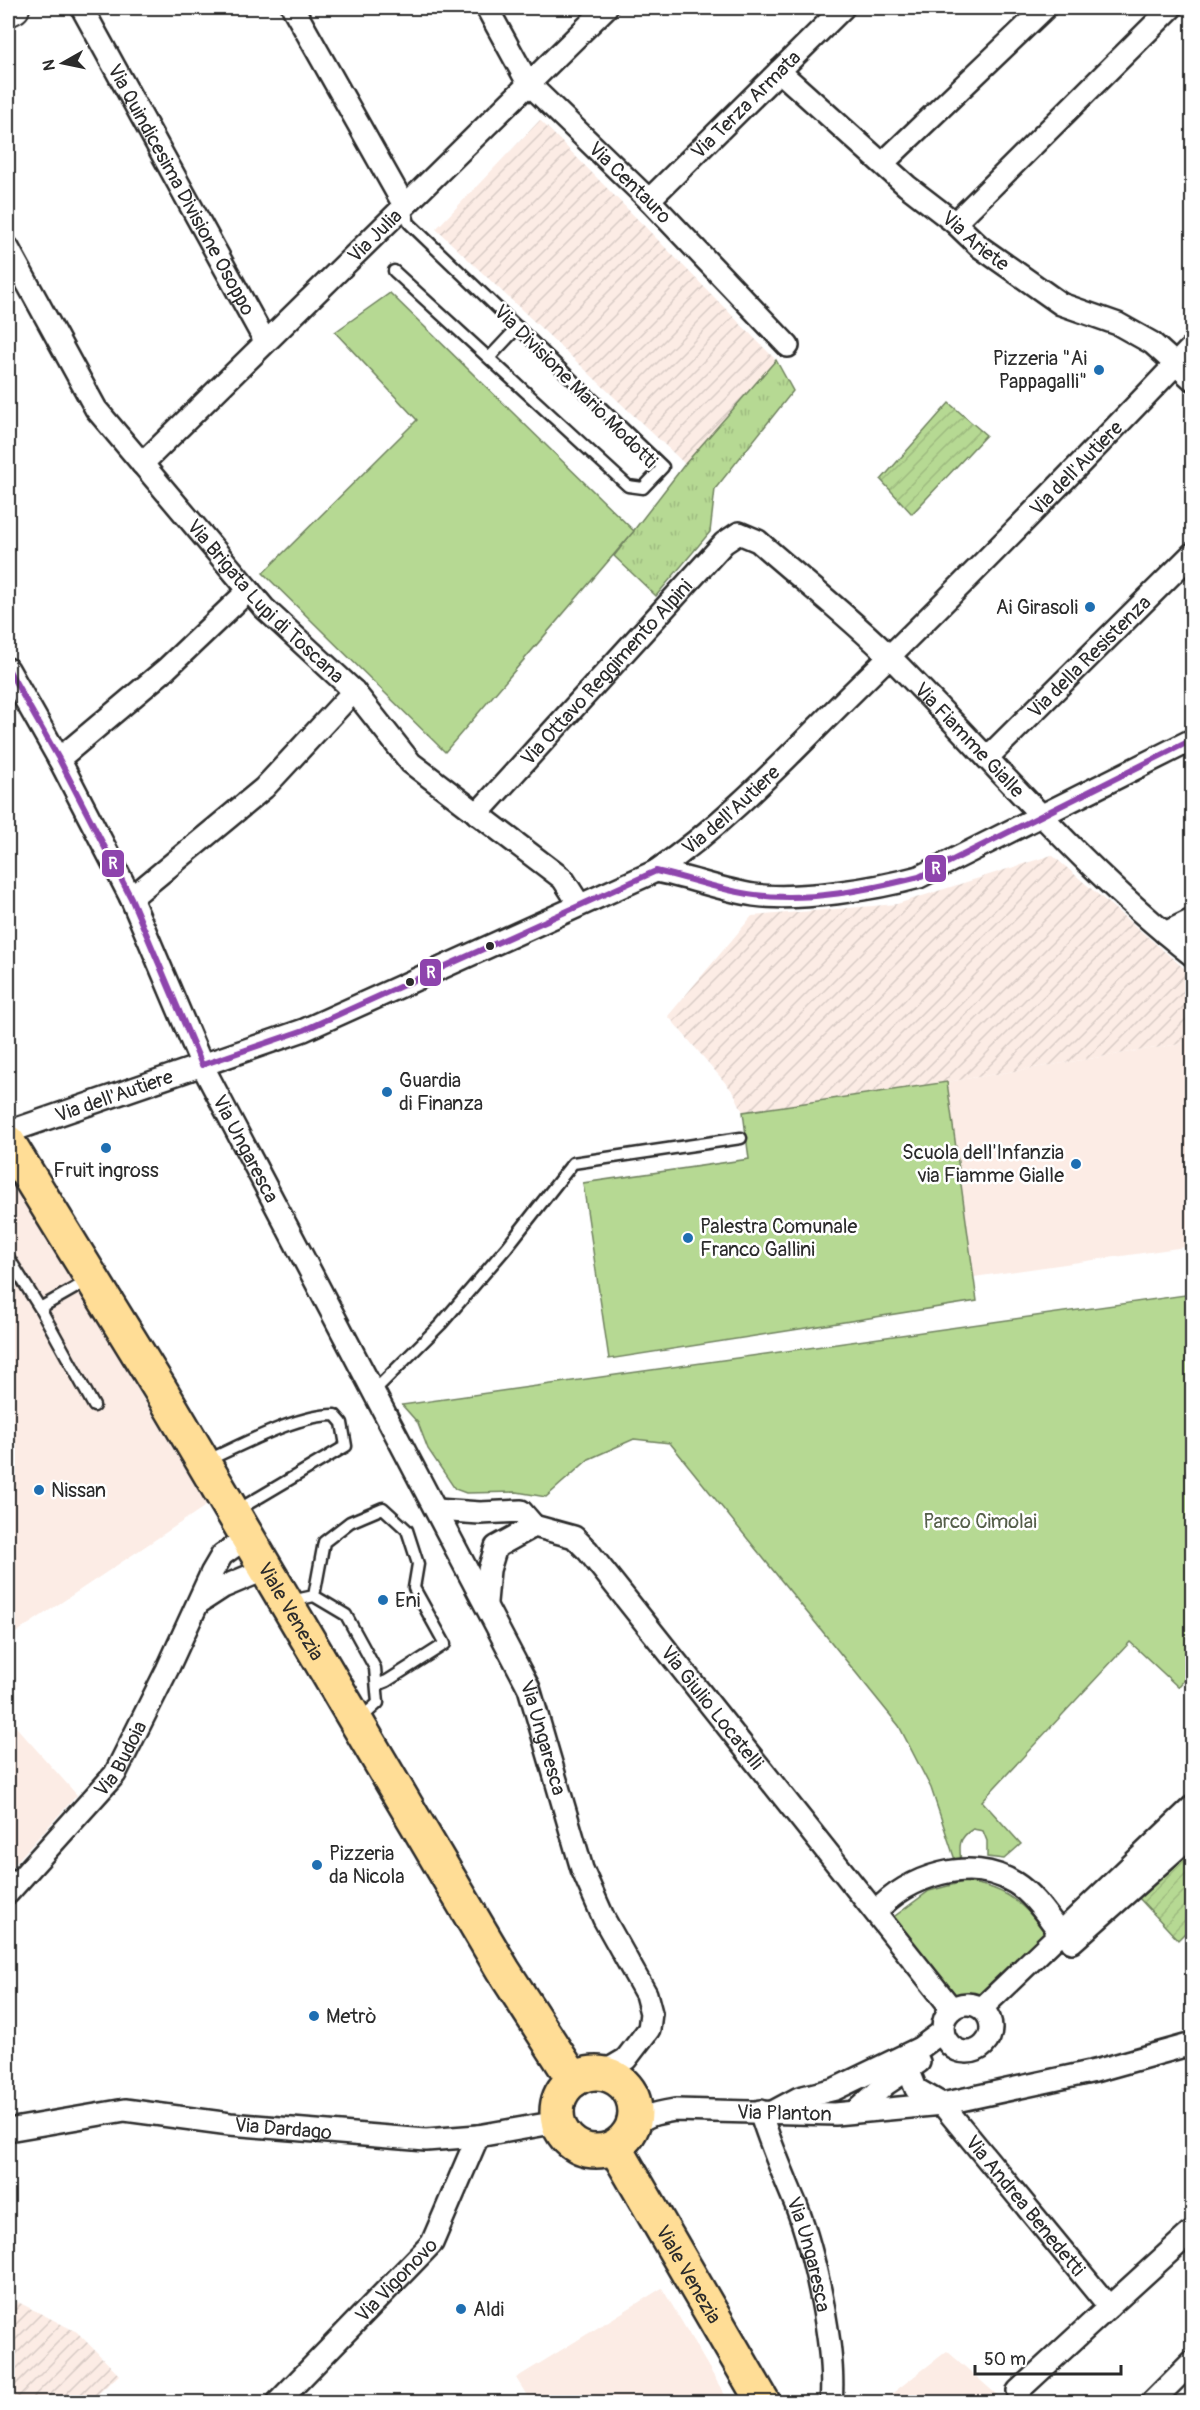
<svg xmlns="http://www.w3.org/2000/svg" width="1200" height="2410" font-family="Pangolin,sans-serif">
  <defs>
    <pattern id="industrial-furrows" width="10" height="10" patternUnits="userSpaceOnUse" patternTransform="scale(1.5)"><rect width="10" height="10" fill="#fcece5"/><path d="M-1 1l2-2M0 10L10 0M9 11l2-2" fill="none" stroke="#d8cbc5"/></pattern>
    <pattern id="grass-tufts" width="24" height="20" patternUnits="userSpaceOnUse" patternTransform="scale(1.5)"><rect width="24" height="20" fill="#b6d993"/><path d="M3 7l-1-3M5 7V3M7 7l1-3M15 17l-1-3M17 17v-4M19 17l1-3" fill="none" stroke="#9dba7f"/></pattern>
    <pattern id="garden-furrows" width="10" height="10" patternUnits="userSpaceOnUse" patternTransform="scale(1.5)"><rect width="10" height="10" fill="#b6d993"/><path d="M-1 1l2-2M0 10L10 0M9 11l2-2" fill="none" stroke="#9dba7f"/></pattern>
  </defs>
  <rect width="100%" height="100%" fill="#fff"/>
  <filter id="ink" filterUnits="userSpaceOnUse"><feTurbulence type="fractalNoise" baseFrequency=".0167" numOctaves="2"/><feDisplacementMap in="SourceGraphic" scale="12" xChannelSelector="R" yChannelSelector="G"/><feConvolveMatrix kernelMatrix="1 2 1 2 8 2 1 2 1" color-interpolation-filters="sRGB"/></filter>
  <g filter="url(#ink)">
    <path fill="#fcece5" d="M1192,1042v204l-218,31 -27,-195z
      M12,1180l195,325 -199,133v-455z
      M8,1718l69,77 -69,76z
      M662,2288l67,114h-198l-15,-24z
      M947,2351l58,51h-124z"/>
    <path fill="url(#industrial-furrows)" d="M540,120l236,240 -91,104 -249,-235z
      M1052,855l140,120v67l-245,40 -204,30 -9,-19 -66,-77 84,-100 145,-12z
      M18,2302l59,30 42,43 -30,27h-81v-89z"/>
    <path fill="url(#grass-tufts)" stroke="#70825f" stroke-width="1.5" d="M776,360l17,31 -78,98 -5,43 -54,64 -42,-40 71,-92z"/>
    <path fill="#b6d993" stroke="#70825f" stroke-width="1.5" d="M390,293l244,238 -189,221 -182,-179 154,-153 -82,-88z
      M947,1082l30,219 -368,58 -26,-176 166,-24 -6,-47z
      M1192,1294v378l-14,15 -48,-45 -148,159 39,43 -17,15 -17,-2v-16l-4,-10 -10,-2c-15,9 -14,17 -12,33l-5,1 -25,-75 -32,-62 -229,-283 -36,-4 -45,20 -43,38 -29,-5 -51,1 -11,-4 -27,-40 -10,-26 -16,-18z
      M963,1882c30,3 49,12 69,34 5,7 11,11 13,19l-65,68 -8,-6 -19,3 -62,-81 38,-28z"/>
    <path fill="url(#garden-furrows)" stroke="#70825f" stroke-width="1.5" d="M949,403l37,32 -74,79 -31,-34z
      M1192,1846v80l-14,14 -40,-43z"/>
    <g fill="none" stroke-linecap="round" stroke-linejoin="round">
      <defs>
        <path id="lane" d="M394,271l234,215 15,2 20,-21 -254,-244 -5,-18
          M489,358l29,-31
          M8,1257l32,51 54,98
          M40,1308l49,-28
          M374,1391l67,-67 66,-77 66,-84 168,-25
          M206,1461c34,-15 92,-47 129,-46l7,8 4,23 -110,65
          M314,1596l10,-54 26,-20 33,-14 24,22 11,34 -4,24 31,56 -58,37 -10,4
          M291,1601l23,-5 32,19 29,53 3,35 -19,17"/>
        <g id="street">
          <path id="s1" d="M82,8l183,333"/>
          <path d="M293,8l111,197"/>
          <path id="s2" d="M487,8l41,75 121,117 139,146"/>
          <path id="s3" d="M779,71l128,115 48,37 25,24 81,57 57,20 34,19 40,36"/>
          <path d="M883,163l162,-155"/>
          <path id="s4" d="M649,200l194,-192"/>
          <path d="M955,223l216,-215"/>
          <path id="s5" d="M8,248l88,161 168,199 90,83 57,72 152,116 16,25"/>
          <path id="s6" d="M142,464l464,-456"/>
          <path id="s7" d="M8,669l51,90 72,139 71,167 327,623 53,181 22,50 42,75 5,19 -2,16 -23,30 -17,10 -15,4"/>
          <path id="s8" d="M987,758l205,-204"/>
          <path d="M59,759l107,-90 83,-79"/>
          <path id="s9" d="M477,814l247,-271 15,-10 19,8c44,39 92,76 133,117 100,100 190,210 301,297"/>
          <path d="M656,871c33,6 65,19 98,24 45,6 121,-6 165,-18l273,-137"/>
          <path d="M131,898l133,-110 90,-97"/>
          <path d="M1165,933l27,-13"/>
          <path id="s10" d="M8,1132l296,-102 352,-159c73,-50 133,-116 195,-177 116,-113 230,-230 341,-347"/>
          <path d="M437,1510l43,3 41,-2 13,15 -38,21 -7,23 -3,32"/>
          <path id="s11" d="M534,1526l40,11 14,14 364,458"/>
          <path d="M200,1602l23,-15 43,-18"/>
          <path id="s12" d="M8,1893l107,-119 52,-104 45,-98 10,-17 25,-18"/>
          <path d="M876,1912c31,-36 95,-57 139,-29 19,12 32,33 46,51"/>
          <path d="M1072,1942l120,-107"/>
          <circle cx="967" cy="2028" r="24"/>
          <path d="M982,2008l210,-201"/>
          <path id="s13" d="M908,2069l8,20 26,15 167,203 -91,84"/>
          <path id="s14" d="M760,2111c10,33 23,63 36,94 19,49 40,146 35,197"/>
          <path d="M856,2111l30,-27 33,-22"/>
          <path d="M771,2113l28,-15 36,-9 85,-41 23,-17"/>
          <path id="s15" d="M8,2130l117,-20 105,14 196,16 52,-4 80,-14"/>
          <path id="s16" d="M631,2130c12,-15 26,-17 44,-20l160,4 107,-10 153,-33 97,-27"/>
          <path d="M1109,2307l80,-73"/>
          <path id="s17" d="M278,2402l154,-159 46,-107"/>
          <path d="M1152,2402l40,-40"/>
        </g>
        <path id="secondary" d="M8,11l6,-3"/>
        <g id="primary">
          <path id="s18" d="M8,1142l152,247 343,581 71,110"/>
          <circle cx="596" cy="2112" r="39"/>
          <path id="s19" d="M615,2147l148,255"/>
        </g>
      </defs>
      <use href="#lane" stroke="#2b2b2b" stroke-width="15"/>
      <use href="#street" stroke="#2b2b2b" stroke-width="26"/>
      <use href="#secondary" stroke="#2b2b2b" stroke-width="34"/>
      <use href="#primary" stroke="#2b2b2b" stroke-width="38"/>
      <use href="#lane" stroke="#fff" stroke-width="10"/>
      <use href="#street" stroke="#fff" stroke-width="21"/>
      <use href="#secondary" stroke="#fff" stroke-width="30"/>
      <use href="#primary" stroke="#ffdd96" stroke-width="33"/>
      <defs>
        <path id="bus-1" d="M8,669l51,90 72,139 71,167
          M656,871c33,7 65,20 99,24 54,7 112,-5 164,-18l273,-137
          M202,1065l102,-35 352,-159"/>
      </defs>
      <use href="#bus-1" stroke="#fff" stroke-width="10"/>
      <use href="#bus-1" stroke="#8e44ad" stroke-width="6"/>
    </g>
  </g>
  <g fill="#1f6fb2" stroke="#fff" stroke-width="2">
    <circle cx="1099" cy="370" r="6"/>
    <circle cx="1090" cy="607" r="6"/>
    <circle cx="387" cy="1092" r="6"/>
    <circle cx="106" cy="1148" r="6"/>
    <circle cx="1076" cy="1164" r="6"/>
    <circle cx="688" cy="1238" r="6"/>
    <circle cx="39" cy="1490" r="6"/>
    <circle cx="383" cy="1600" r="6"/>
    <circle cx="317" cy="1865" r="6"/>
    <circle cx="314" cy="2016" r="6"/>
    <circle cx="461" cy="2309" r="6"/>
  </g>
  <g fill="#2b2b2b" stroke="#fff" stroke-width="2">
    <circle cx="490" cy="946" r="5"/>
    <circle cx="410" cy="982" r="5"/>
  </g>
  <g text-anchor="middle" stroke-width="5" stroke-linejoin="round" paint-order="stroke">
    <g font-size="20" fill="#2b2b2b" stroke="#fff">
      <text dy="7" stroke="none"><textPath href="#s4" startOffset="136">Via Terza Armata</textPath></text>
      <text dy="7" stroke="none"><textPath href="#s2" startOffset="228">Via Centauro</textPath></text>
      <text dy="7" stroke="none"><textPath href="#s1" startOffset="207">Via Quindicesima Divisione Osoppo</textPath></text>
      <text dy="7" stroke="none"><textPath href="#s6" startOffset="326">Via Julia</textPath></text>
      <text dy="7" stroke="none"><textPath href="#s3" startOffset="260">Via Ariete</textPath></text>
      <text transform="translate(576 386) rotate(45)" y="7">Via Divisione Mario Modotti</text>
      <text dy="7" stroke="none"><textPath href="#s10" startOffset="1282">Via dell'Autiere</textPath></text>
      <text dy="7" stroke="none"><textPath href="#s5" startOffset="440">Via Brigata Lupi di Toscana</textPath></text>
      <text dy="7" stroke="none"><textPath href="#s8" startOffset="144">Via della Resistenza</textPath></text>
      <text dy="7" stroke="none"><textPath href="#s9" startOffset="192">Via Ottavo Reggimento Alpini</textPath></text>
      <text dy="7" stroke="none"><textPath href="#s9" startOffset="696">Via Fiamme Gialle</textPath></text>
      <text dy="7" stroke="none"><textPath href="#s10" startOffset="796">Via dell'Autiere</textPath></text>
      <text dy="7" stroke="none"><textPath href="#s10" startOffset="112">Via dell'Autiere</textPath></text>
      <text dy="7" stroke="none"><textPath href="#s7" startOffset="536">Via Ungaresca</textPath></text>
      <text dy="7" stroke="none"><textPath href="#s18" startOffset="548">Viale Venezia</textPath></text>
      <text dy="7" stroke="none"><textPath href="#s11" startOffset="261">Via Giulio Locatelli</textPath></text>
      <text dy="7" stroke="none"><textPath href="#s7" startOffset="1197">Via Ungaresca</textPath></text>
      <text dy="7" stroke="none"><textPath href="#s12" startOffset="176">Via Budoia</textPath></text>
      <text dy="7" stroke="none"><textPath href="#s16" startOffset="159">Via Planton</textPath></text>
      <text dy="7" stroke="none"><textPath href="#s15" startOffset="278">Via Dardago</textPath></text>
      <text dy="7" stroke="none"><textPath href="#s13" startOffset="183">Via Andrea Benedetti</textPath></text>
      <text dy="7" stroke="none"><textPath href="#s14" startOffset="152">Via Ungaresca</textPath></text>
      <text dy="7" stroke="none"><textPath href="#s19" startOffset="147">Viale Venezia</textPath></text>
      <text dy="7" stroke="none"><textPath href="#s17" startOffset="170">Via Vigonovo</textPath></text>
    </g>
    <g font-size="20" fill="#2b2b2b" stroke="#fff" text-anchor="start">
      <text x="1087" y="365" text-anchor="end">Pizzeria "Ai<tspan x="1087" dy="23">Pappagalli"</tspan></text>
      <text x="1078" y="614" text-anchor="end">Ai Girasoli</text>
      <text x="399" y="1087">Guardia<tspan x="399" dy="23">di Finanza</tspan></text>
      <text x="1064" y="1159" text-anchor="end">Scuola dell'Infanzia<tspan x="1064" dy="23">via Fiamme Gialle</tspan></text>
      <text x="106" y="1177" text-anchor="middle">Fruit ingross</text>
      <text x="700" y="1233">Palestra Comunale<tspan x="700" dy="23">Franco Gallini</tspan></text>
      <text x="51" y="1497">Nissan</text>
      <text x="395" y="1607">Eni</text>
      <text x="329" y="1860">Pizzeria<tspan x="329" dy="23">da Nicola</tspan></text>
      <text x="326" y="2023">Metrò</text>
      <text x="473" y="2316">Aldi</text>
    </g>
    <g font-size="20" fill="#555f4a" stroke="#fff">
      <text x="980" y="1528">Parco Cimolai</text>
    </g>
  </g>
  <g stroke="#fff" stroke-width="2">
    <rect x="101" y="849" width="24" height="29" rx="6" fill="#8e44ad"/>
    <rect x="924" y="854" width="23" height="29" rx="6" fill="#8e44ad"/>
    <rect x="419" y="958" width="23" height="29" rx="6" fill="#8e44ad"/>
  </g>
  <g font-size="16" text-anchor="middle" font-weight="bold" fill="#fff">
    <text x="113" y="869">R</text>
    <text x="936" y="874">R</text>
    <text x="431" y="978">R</text>
  </g>
  <rect width="1200" height="2410" fill="none" stroke="#fff" stroke-width="30"/>
  <rect x="15" y="15" width="1170" height="2380" fill="none" stroke="#2b2b2b" stroke-width="2" filter="url(#ink)"/>
  <g transform="translate(63 63) rotate(261)" stroke="#ffffff" stroke-width="4.5" paint-order="stroke">
  <path d="M0-4.5L10 22L0 15L-10 22Z" fill="#2b2b2b"/>
  <text y="-9" font-size="16" font-weight="bold" text-anchor="middle" fill="#2b2b2b">N</text>
  </g>
  <path d="M975 2365v9h146v-9" fill="none" stroke="#2b2b2b" stroke-width="3"/>
  <text x="984" y="2365" font-size="18" fill="#2b2b2b" stroke="#ffffff" stroke-width="4.5" paint-order="stroke">50 m</text>
</svg>
